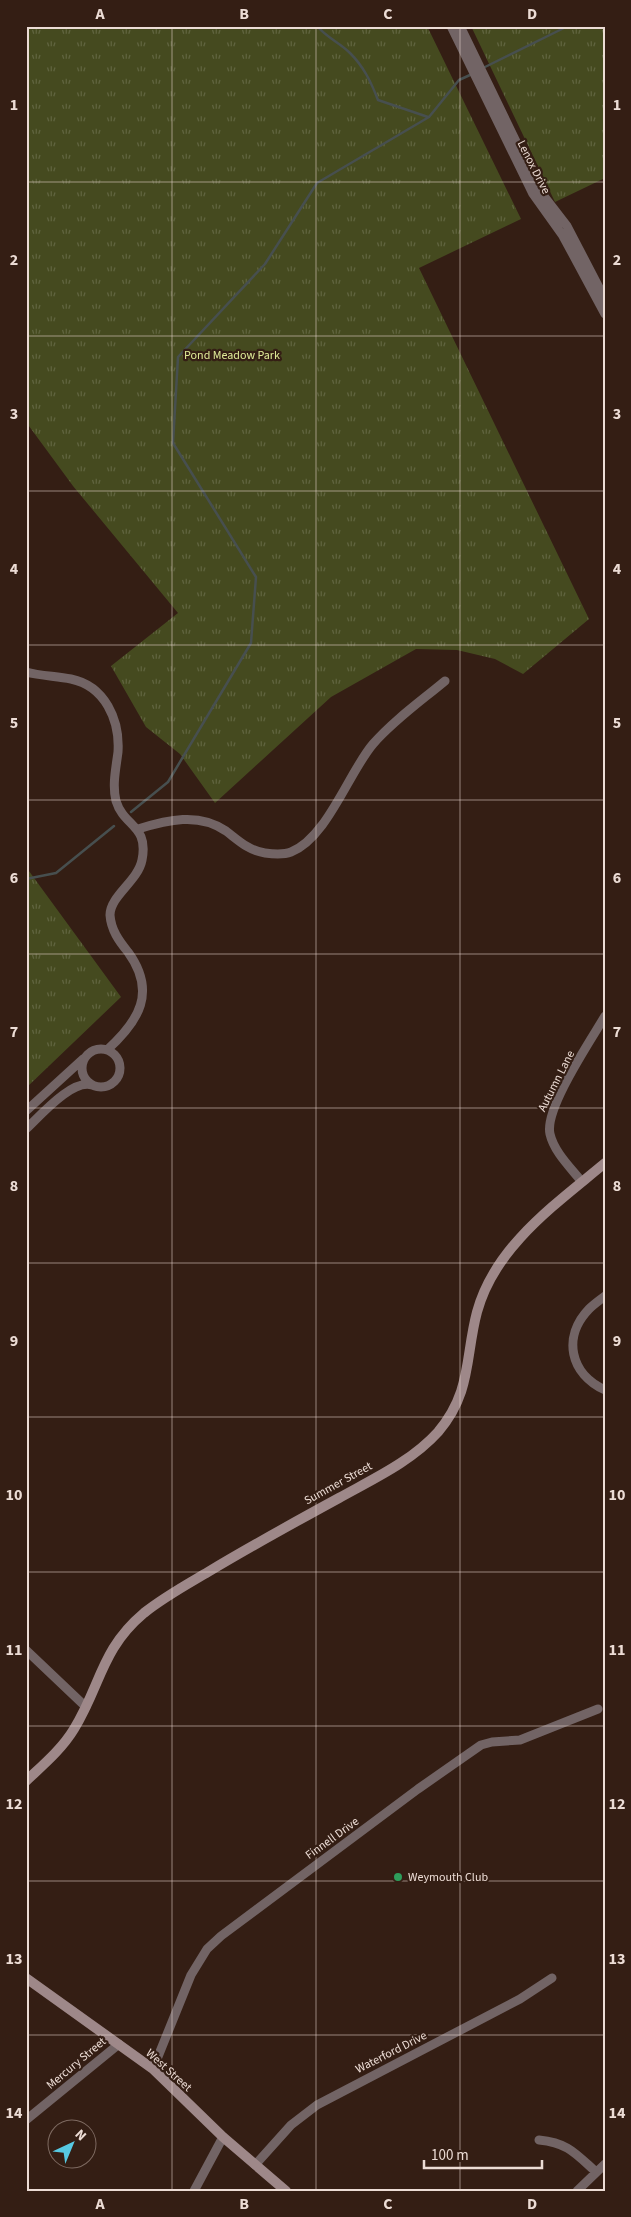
<svg xmlns="http://www.w3.org/2000/svg" width="631" height="2217" font-family="'Source Sans 3',sans-serif">
  <defs>
    <pattern id="grass-tufts" width="24" height="20" patternUnits="userSpaceOnUse" patternTransform="scale(1.25)"><rect width="24" height="20" fill="#454a1f"/><path d="M3 7l-1-3M5 7V3M7 7l1-3M15 17l-1-3M17 17v-4M19 17l1-3" fill="none" stroke="#60643f"/></pattern>
  </defs>
  <rect width="100%" height="100%" fill="#341e14"/>
  <path fill="url(#grass-tufts)" d="M26,26h401l94,193 -102,49 170,351 -66,55 -28,-15 -38,-9 -41,-1 -85,48 -116,106 -35,-49 -34,-27 -35,-61 67,-53 -105,-127 -47,-64z
    M471,26h134v152l-50,24z
    M26,867l95,130 -95,91z"/>
  <g fill="none" stroke-linecap="round" stroke-linejoin="round">
    <path stroke="#474f4f" stroke-width="2.5" d="M317,26c9,11 23,17 33,27 14,14 21,29 28,47l50,17
      M485,67l83,-41
      M131,812l37,-30 83,-139 5,-66 -83,-134 5,-86 87,-93 52,-81 112,-66 30,-37 11,-5
      M26,879l30,-6 58,-47"/>
    <path stroke="#726465" stroke-width="9" d="M451,26l82,168 30,42 42,78
      M460,26l80,165 27,35 38,73
      M26,672c15,4 30,4 45,7 34,7 49,41 47,73 -2,16 -6,33 -2,49 8,26 33,24 26,59 -4,21 -32,36 -32,55 1,15 9,26 18,37 29,40 11,69 -21,98
      M138,829c29,-9 61,-17 88,2 12,9 23,20 39,22 8,1 18,2 26,-1 36,-14 58,-80 82,-108 21,-24 48,-43 72,-63
      M82 1068a19 19 0 1 1 38 0a19 19 0 1 1-38 0Z
      M26,1111l57,-52
      M26,1129c15,-14 46,-50 66,-44
      M582,1182c-11,-14 -28,-30 -32,-48 -6,-25 41,-94 55,-118
      M605,1296c-5,4 -11,8 -16,13 -27,28 -19,65 16,81
      M26,1650l60,57
      M153,2069l38,-94 16,-26 14,-13 197,-147 63,-44 11,-3 28,-2 78,-31
      M26,2120l93,-76
      M539,2140c29,3 36,13 57,32
      M255,2165l36,-40 26,-20 203,-106 32,-21
      M194,2191l29,-54
      M577,2191l28,-27"/>
    <path stroke="#9e8889" stroke-width="10" d="M26,1781c17,-16 36,-32 48,-52 27,-44 27,-80 70,-116 20,-16 42,-28 64,-41 43,-26 87,-50 131,-74 34,-19 73,-37 99,-66 34,-40 27,-75 39,-120 18,-66 79,-108 128,-149
      M26,1978l127,91 70,68 63,54"/>
  </g>
  <path fill="none" stroke="#ecdcd5" stroke-width="1" stroke-opacity="0.55" d="M172,26v2165M316,26v2165M460,26v2165M26,182h579M26,336h579M26,491h579M26,645h579M26,800h579M26,954h579M26,1108h579M26,1263h579M26,1417h579M26,1572h579M26,1726h579M26,1881h579M26,2035h579"/>
  <circle fill="#2e9e5b" stroke="#341e14" stroke-width="2" cx="398" cy="1877" r="5"/>
  <g text-anchor="middle" stroke-width="4.5" stroke-linejoin="round" paint-order="stroke">
    <g font-size="12" fill="#ecdcd5" stroke="#341e14">
      <text transform="translate(534 167) rotate(63)" y="4">Lenox Drive</text>
      <text transform="translate(556 1081) rotate(-63)" y="4">Autumn Lane</text>
      <text transform="translate(338 1483) rotate(-29)" y="4">Summer Street</text>
      <text transform="translate(332 1838) rotate(-36)" y="4">Finnell Drive</text>
      <text transform="translate(391 2052) rotate(-27)" y="4">Waterford Drive</text>
      <text transform="translate(76 2063) rotate(-40)" y="4">Mercury Street</text>
      <text transform="translate(169 2070) rotate(42)" y="4">West Street</text>
    </g>
    <g font-size="12" fill="#dfeb97" stroke="#341e14">
      <text x="232" y="359">Pond Meadow Park</text>
    </g>
    <g font-size="12" fill="#ecdcd5" stroke="#341e14" text-anchor="start">
      <text x="408" y="1881">Weymouth Club</text>
    </g>
  </g>
  <rect width="631" height="2217" fill="none" stroke="#341e14" stroke-width="55"/>
  <g transform="translate(72 2144) rotate(44)"><circle r="24" fill="#341e14" stroke="#7e6a61"/>
  <path d="M0-4L9 19L0 12L-9 19Z" fill="#57c9e2"/>
  <text y="-8" font-size="14" font-weight="bold" text-anchor="middle" fill="#ecdcd5">N</text>
  </g>
  <path d="M424 2160v8h118v-8" fill="none" stroke="#ecdcd5" stroke-width="2.5"/>
  <text x="431" y="2160" font-size="15" fill="#ecdcd5" stroke="#341e14" stroke-width="4" paint-order="stroke">100 m</text>
  <rect x="28" y="28" width="576" height="2162" fill="none" stroke="#ecdcd5" stroke-width="2"/>
  <g font-size="16" text-anchor="middle" font-weight="bold" fill="#ecdcd5">
    <text x="100" y="19">A</text>
    <text x="244" y="19">B</text>
    <text x="388" y="19">C</text>
    <text x="532" y="19">D</text>
    <text x="14" y="110">1</text>
    <text x="617" y="110">1</text>
    <text x="14" y="265">2</text>
    <text x="617" y="265">2</text>
    <text x="14" y="419">3</text>
    <text x="617" y="419">3</text>
    <text x="14" y="574">4</text>
    <text x="617" y="574">4</text>
    <text x="14" y="728">5</text>
    <text x="617" y="728">5</text>
    <text x="14" y="883">6</text>
    <text x="617" y="883">6</text>
    <text x="14" y="1037">7</text>
    <text x="617" y="1037">7</text>
    <text x="14" y="1191">8</text>
    <text x="617" y="1191">8</text>
    <text x="14" y="1346">9</text>
    <text x="617" y="1346">9</text>
    <text x="14" y="1500">10</text>
    <text x="617" y="1500">10</text>
    <text x="14" y="1655">11</text>
    <text x="617" y="1655">11</text>
    <text x="14" y="1809">12</text>
    <text x="617" y="1809">12</text>
    <text x="14" y="1964">13</text>
    <text x="617" y="1964">13</text>
    <text x="14" y="2118">14</text>
    <text x="617" y="2118">14</text>
    <text x="100" y="2209">A</text>
    <text x="244" y="2209">B</text>
    <text x="388" y="2209">C</text>
    <text x="532" y="2209">D</text>
  </g>
</svg>
